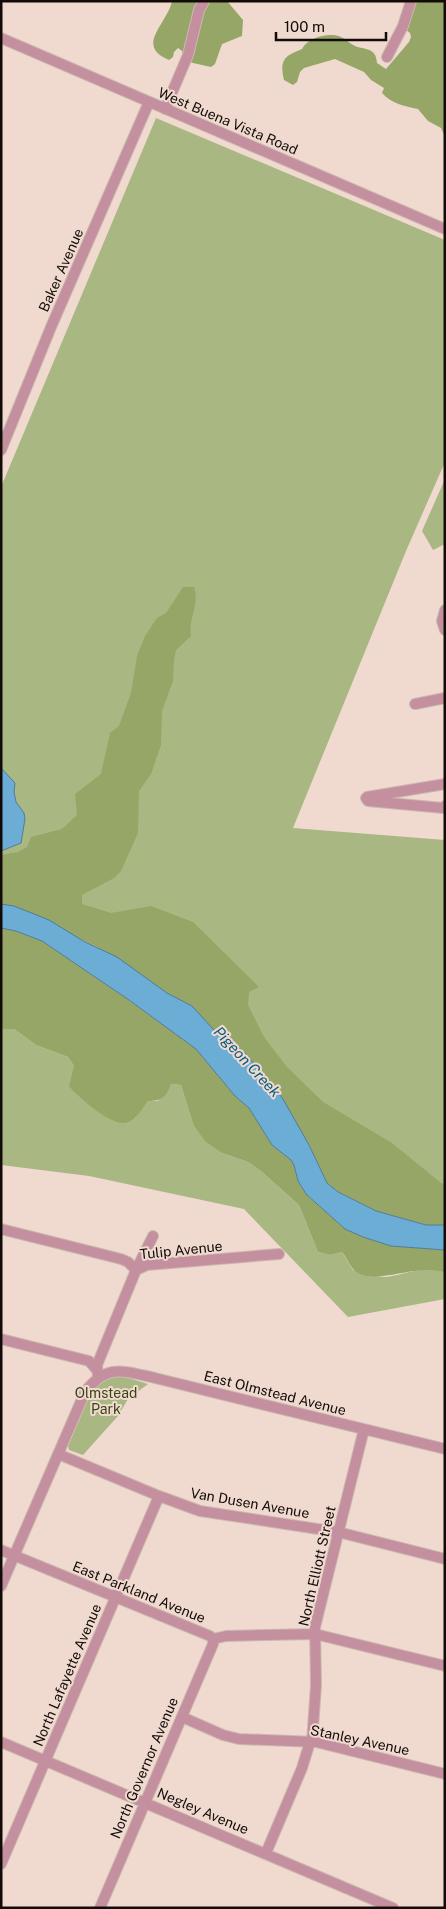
<svg xmlns="http://www.w3.org/2000/svg" width="446" height="1909" font-family="'Public Sans',sans-serif">
  <rect width="100%" height="100%" fill="#f0dacf"/>
  <path fill="#a9b882" d="M156,118l289,122v222l-39,89 -113,277 152,12v354l-444,-311v-396z
    M445,479v65l-12,6 -11,-19z
    M1,1029h13l22,16 32,12 6,9 61,52 13,-17h10l13,-17 10,1 12,39 29,29 26,9 13,9 38,34 19,47 12,3 12,-3 11,18c10,2 23,7 32,7 21,-2 39,-13 60,-4v26l-97,18 -104,-108 -155,-33 -88,-11z
    M113,1376l12,1 23,7 -20,15 -10,17 -35,39 -14,-5 -1,-4 23,-54c6,-8 12,-13 22,-16z"/>
  <path fill="#95a666" d="M172,1h55l16,19 -1,16 -20,8 -7,20 -4,3 -27,-6 -2,-10 -4,-3 -4,4 -1,5 -4,3c-35,-14 -1,-37 3,-59z
    M410,1h35v136l-4,-9 -13,-7 -10,-12c-14,-3 -26,-5 -36,-16l2,-5 -13,-8 -7,-8 -29,-13 -31,9 -4,4 -3,10 -4,3 -9,-5c-5,-21 1,-24 18,-31 6,-12 28,-17 39,-12 5,2 9,7 14,9 10,4 21,1 22,17l9,6 23,-27 2,-5 -1,-4 -4,-3z
    M183,587h11c6,17 -6,32 -3,49l-15,14 -2,10 -1,21 -11,30 -1,34 -10,29 -12,17 -1,42 -17,38 -7,7 -32,17v9l29,9 40,-7 42,16 66,65 -10,5 -1,13 16,32 23,30 36,35 69,41 49,40 4,1v41h-19l-50,-14 -38,-19 -11,-9 -18,-38 -64,-92 -32,-24 -21,-23 -25,-13 -71,-47 -95,-42v-49l17,-3 9,-5 4,-10 31,-8 15,-14 -2,-21 26,-20 9,-41 9,-7 12,-33 6,-37 8,-20 12,-18 9,-5z
    M1,928l15,3 26,10 87,59 67,49 39,47 14,12 23,37 19,15 3,5 4,16 8,13 39,35 18,8 28,9 54,4v23c-27,-12 -73,16 -92,-4 -4,-5 -7,-12 -11,-17l-12,3 -12,-3 -19,-47 -38,-34 -13,-9 -26,-9 -17,-12 -12,-17 -12,-39 -10,-1c-5,13 -9,17 -23,17 -6,8 -12,20 -23,22 -15,2 -47,-26 -56,-37l5,-20 -6,-9 -32,-12 -22,-16h-13z"/>
  <path fill="#6badd5" stroke="#507c98" d="M1,768l14,15 -1,9 2,10 8,11 1,6 -4,24 -20,8z
    M1,904l13,2 35,14 36,22 32,15 50,36 25,13 21,23 32,24 38,46 26,46 18,38 11,9 38,19 50,14h19v25l-54,-4 -28,-9 -18,-8 -39,-35 -8,-13 -4,-16 -3,-5 -19,-15 -23,-37 -14,-12 -39,-47 -67,-49 -87,-59 -26,-10 -15,-3z"/>
  <g fill="none" stroke-linecap="round" stroke-linejoin="round">
    <defs>
      <path id="minor" d="M1,38l444,191
        M387,57l16,-31 8,-25
        M165,109l23,-54 11,-45 5,-9
        M1,450l50,-123 98,-225
        M445,610l-3,11 3,9
        M415,704l30,-6
        M367,797l78,-13
        M366,798l2,3 75,7 2,-2
        M1,1229l120,30 7,3 8,8 11,-5 132,-11
        M1,1339l88,22 8,9
        M98,1377l-1,-12 39,-95 17,-34
        M58,1454l101,42 41,15 138,21 107,27
        M1,1550l209,86 3,3
        M1,1586l84,-194c22,-29 38,-21 70,-14l290,71
        M213,1639l13,-3 89,-2 130,32
        M182,1717l41,18 16,4 77,3 129,32
        M1,1742l392,166
        M312,1742l4,-57 -1,-58 49,-198
        M266,1853l36,-85 8,-26
        M1,1864l158,-368
        M100,1908l113,-264v-5"/>
    </defs>
    <use href="#minor" stroke="#ccb9af" stroke-width="12"/>
    <use href="#minor" stroke="#c490a0" stroke-width="10"/>
  </g>
  <g text-anchor="middle" stroke-width="4" stroke-linejoin="round" paint-order="stroke">
    <g font-size="14" fill="#120b08" stroke="#f0dacf">
      <text transform="translate(228 121) rotate(23)" y="5">West Buena Vista Road</text>
      <text transform="translate(61 270) rotate(-66)" y="5">Baker Avenue</text>
      <text transform="translate(181 1250) rotate(-6)" y="5">Tulip Avenue</text>
      <text transform="translate(275 1393) rotate(14)" y="5">East Olmstead Avenue</text>
      <text transform="translate(250 1503) rotate(10)" y="5">Van Dusen Avenue</text>
      <text transform="translate(317 1566) rotate(-77)" y="5">North Elliott Street</text>
      <text transform="translate(139 1592) rotate(22)" y="5">East Parkland Avenue</text>
      <text transform="translate(67 1675) rotate(-67)" y="5">North Lafayette Avenue</text>
      <text transform="translate(360 1740) rotate(12)" y="5">Stanley Avenue</text>
      <text transform="translate(144 1768) rotate(-67)" y="5">North Governor Avenue</text>
      <text transform="translate(203 1811) rotate(23)" y="5">Negley Avenue</text>
    </g>
    <g font-size="14" fill="#394414" stroke="#f0dacf">
      <text x="106" y="1398">Olmstead<tspan x="106" dy="16">Park</tspan></text>
    </g>
    <g font-size="15" font-style="italic" fill="#055b83" stroke="#f0dacf">
      <text transform="translate(247 1062) rotate(47)" y="5">Pigeon Creek</text>
    </g>
  </g>
  <rect width="446" height="1909" fill="none" stroke="#120b08" stroke-width="5"/>
  <path d="M276 32v8h110v-8" fill="none" stroke="#120b08" stroke-width="2.5"/>
  <text x="284" y="32" font-size="15" fill="#120b08" stroke="#f0dacf" stroke-width="4" paint-order="stroke">100 m</text>
</svg>
